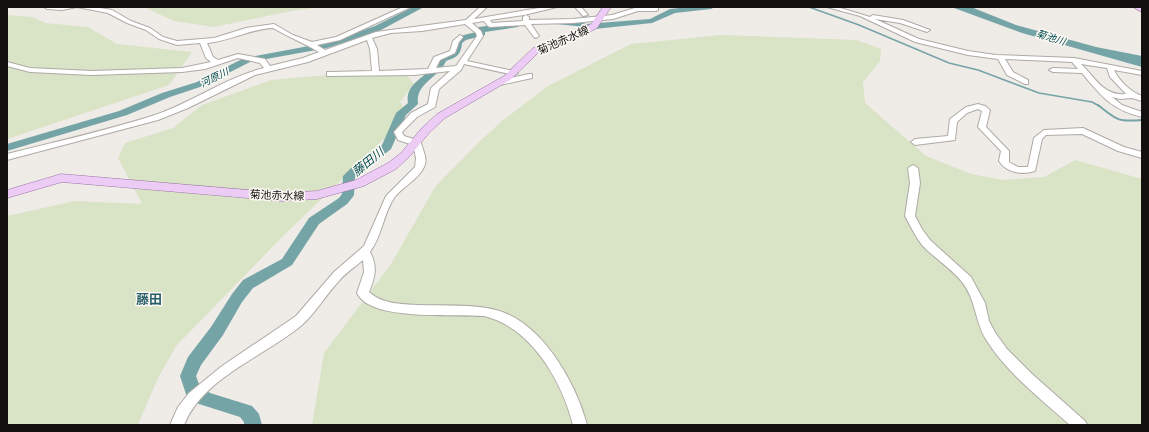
<svg xmlns="http://www.w3.org/2000/svg" width="1149" height="432" font-family="'Fira Sans Condensed','Noto Sans JP',sans-serif">
  <rect width="100%" height="100%" fill="#efebe7"/>
  <path fill="#d9e3c6" d="M144,7h177l-30,4 -77,16 -40,-6z
    M7,15l25,2 13,6 43,4 29,17 75,8 -23,33 -162,54z
    M721,35l135,5 25,9 -1,12 -17,21 2,21 61,53 45,18 33,6 40,-3 31,-17 67,19v246h-830l12,-72 67,-89 44,-77 44,-45 23,-21 46,-35 83,-42z
    M406,74l8,10 -14,18 4,6 -19,30 -101,97 -108,111 -19,34 -19,45h-131v-209l68,-15 67,3 -24,-46 7,-15 48,-15 29,-23 69,-25 56,-5z"/>
  <path fill="#75a4a7" d="M920,7h51l45,18 80,22 46,9v11l-120,-34 -68,-25z"/>
  <g fill="none" stroke-linecap="round" stroke-linejoin="round">
    <path stroke="#75a4a7" stroke-width="1.5" d="M809,7l50,18 90,38 29,7 61,23 53,9 7,4"/>
    <path stroke="#75a4a7" stroke-width="2" d="M1098,105c19,15 19,17 44,15"/>
    <path fill="#75a4a7" fill-rule="evenodd" d="M413,7h11l-43,23 -17,6 -37,12 -77,14 -47,24 -33,11 -43,18 -120,36v-7l112,-33 43,-18 35,-11 47,-24 81,-15 33,-11 17,-6z
      M688,7h27l-4,2 -36,4 -23,10 -67,7 -9,-4 -20,-2 -4,-2c7,-6 26,-1 34,2l64,-5 20,-10z
      M515,22l4,3 -1,2 -33,5v3l-19,5 -4,3c-1,12 -5,14 -16,18 -7,17 -31,22 -28,43l-12,11 -15,34 -36,28 -1,18 -2,3 -5,6 -28,20 -27,41 -39,23 -11,14 -19,33 -22,30 -5,11 4,11 10,6 42,13 7,8 3,11h-18v-3l-4,-5 -41,-13 -12,-7 -7,-21 8,-19 23,-30 21,-33 11,-14 39,-21 27,-41 30,-20 3,-4 1,-18 10,-10 29,-21 14,-32 12,-10c-3,-18 14,-24 24,-35 4,-3 5,-7 7,-11l12,-4 4,-13 5,-4 16,-4 -1,-2 4,-3z"/>
    <defs>
      <path id="minor" d="M44,7h50l18,3 19,11 19,7 13,9 14,4 37,-3 32,-10 28,-4 19,11 19,7 24,-5 67,-30h8l-71,33 -23,5 8,5 51,-18 90,-12 14,-13h7l-13,12 71,-12h12l-33,8 -34,5 2,3 31,-2v-4l3,-2 3,2v3l44,-1 39,-4 26,-8 20,1v2l-2,1h-18l-25,8 -40,4 -42,1 8,12 -3,2 -2,-1 -9,-12 -35,2 -2,-1 -4,-5 -12,2 9,8 2,5 -16,25 47,10 4,2 -4,2 -50,-11 -3,6 -22,19 -4,18 -18,10 -15,15 2,4 16,5 1,2c2,8 7,16 3,24 -6,13 -22,20 -30,31 -11,17 -12,38 -24,54 8,15 5,25 -1,40 13,12 32,12 49,13 26,1 53,-1 78,5 46,12 80,73 91,115h-14c-11,-44 -42,-98 -89,-109 -31,-2 -90,3 -116,-12 -4,-2 -9,-7 -11,-11l7,-21 -1,-12c-8,7 -18,13 -25,22 -12,13 -22,30 -35,42 -37,32 -100,53 -119,101h-14l8,-18 11,-14 33,-27 74,-50 38,-44 30,-26 22,-50 29,-29 1,-9 -3,-13 -15,-5 -4,-8 17,-19 17,-9 3,-16 19,-17 -36,4 -87,1v-4h3l42,-1 -2,-22 -3,-9 -59,22 -53,13 -67,33 -30,12 -151,40v-6c48,-12 97,-23 145,-38 38,-12 72,-38 112,-48l-4,-5 -22,-5 -33,11 -23,3 -90,3 -62,-3 -23,-6v-4l23,6 62,3 90,-3 29,-6 -5,-4 -6,-15 -23,2 -18,-6 -13,-9 -19,-7 -19,-10 -31,-6 -15,3 -15,-1zM465,24l11,9 1,3 -21,30 -20,2 4,-8 15,-7 4,-11 4,-5 -3,-2 -7,6 -3,10 -16,6 -6,12 -49,2 -2,-22 -5,-11 19,-5 31,-2zM273,28c15,9 31,15 46,24l-16,6 -33,8 -5,-7 -27,-5 -20,6 -5,-3 -6,-14c23,-2 43,-14 66,-15z
        M575,7h6l7,8 -5,1z
        M827,7h10l33,10 3,-2 30,5 27,10 -3,2 -27,-9 -25,-4 44,20 49,12 28,4 78,3 68,13v4l-28,-5c5,11 17,22 28,26v5l-10,-3 -12,1 -8,-2 10,8 20,7v5c-30,-7 -41,-21 -60,-44l-29,-1 -4,-2 4,-2 25,1 -6,-7 -67,-3 8,13 15,8v4h-3l-18,-9 -9,-16 -30,-4 -53,-13 -55,-26zM1081,64l26,4 3,9 16,17c-23,2 -30,-16 -45,-30z
        M529,74h3v4l-32,7 -4,-2 1,-2z
        M978,104l7,2 5,4 -4,17 23,24v11l9,5h10l6,-29 10,-8 39,-2 41,19 18,5v6l-24,-7 -36,-17 -36,1 -4,4 -7,32c-14,4 -28,2 -36,-10l2,-10 -23,-24 4,-16 -4,-2 -11,4 -10,9 -2,18 -40,5 -4,-3 4,-3 33,-3 2,-17 16,-12z
        M913,165l5,3 2,15 -5,33 7,13 8,11 41,37 14,26 4,18 7,13 11,15 25,25 53,47 2,4h-17c-29,-26 -62,-51 -83,-84 -12,-18 -11,-42 -25,-59 -11,-14 -28,-24 -40,-37 -7,-9 -12,-20 -17,-29l5,-33 -2,-15z"/>
      <path id="major" d="M603,7h8l-14,21 -15,8 -43,16 -29,28 -65,38 -16,15 -20,24 -13,12 -32,17 -47,13 -34,2 -221,-19 -55,16v-8l54,-16 222,19 34,-2 39,-11 32,-17 13,-10 20,-24 16,-15 67,-38 29,-28 43,-16 15,-8z
        M1133,7h9v5z"/>
    </defs>
    <use href="#minor" stroke="#aeaaa6" stroke-width="2"/>
    <use href="#major" stroke="#9773a1" stroke-width="1"/>
    <use href="#minor" fill="#fff" fill-rule="evenodd"/>
    <use href="#major" fill="#eccbf5" fill-rule="evenodd"/>
  </g>
  <g text-anchor="middle" stroke-width="3" stroke-linejoin="round" paint-order="stroke">
    <g font-size="10" font-style="italic" fill="#004b50" stroke="#fdf9f4">
      <text transform="translate(1051 37) rotate(18)" y="4">菊池川</text>
      <text transform="translate(214 77) rotate(-26)" y="4">河原川</text>
    </g>
    <g font-size="11" fill="#12100f" stroke="#fdf9f4">
      <text transform="translate(563 40) rotate(-24)" y="4">菊池赤水線</text>
      <text transform="translate(277 195) rotate(2)" y="4">菊池赤水線</text>
    </g>
    <g font-size="12" font-style="italic" fill="#004b50" stroke="#fdf9f4">
      <text transform="translate(368 162) rotate(-39)" y="4">藤田川</text>
    </g>
    <g font-size="13" font-weight="bold" fill="#265e67" stroke="#fdf9f4">
      <text x="149" y="304">藤田</text>
    </g>
  </g>
  <rect width="1149" height="432" fill="none" stroke="#12100f" stroke-width="16"/>
</svg>
